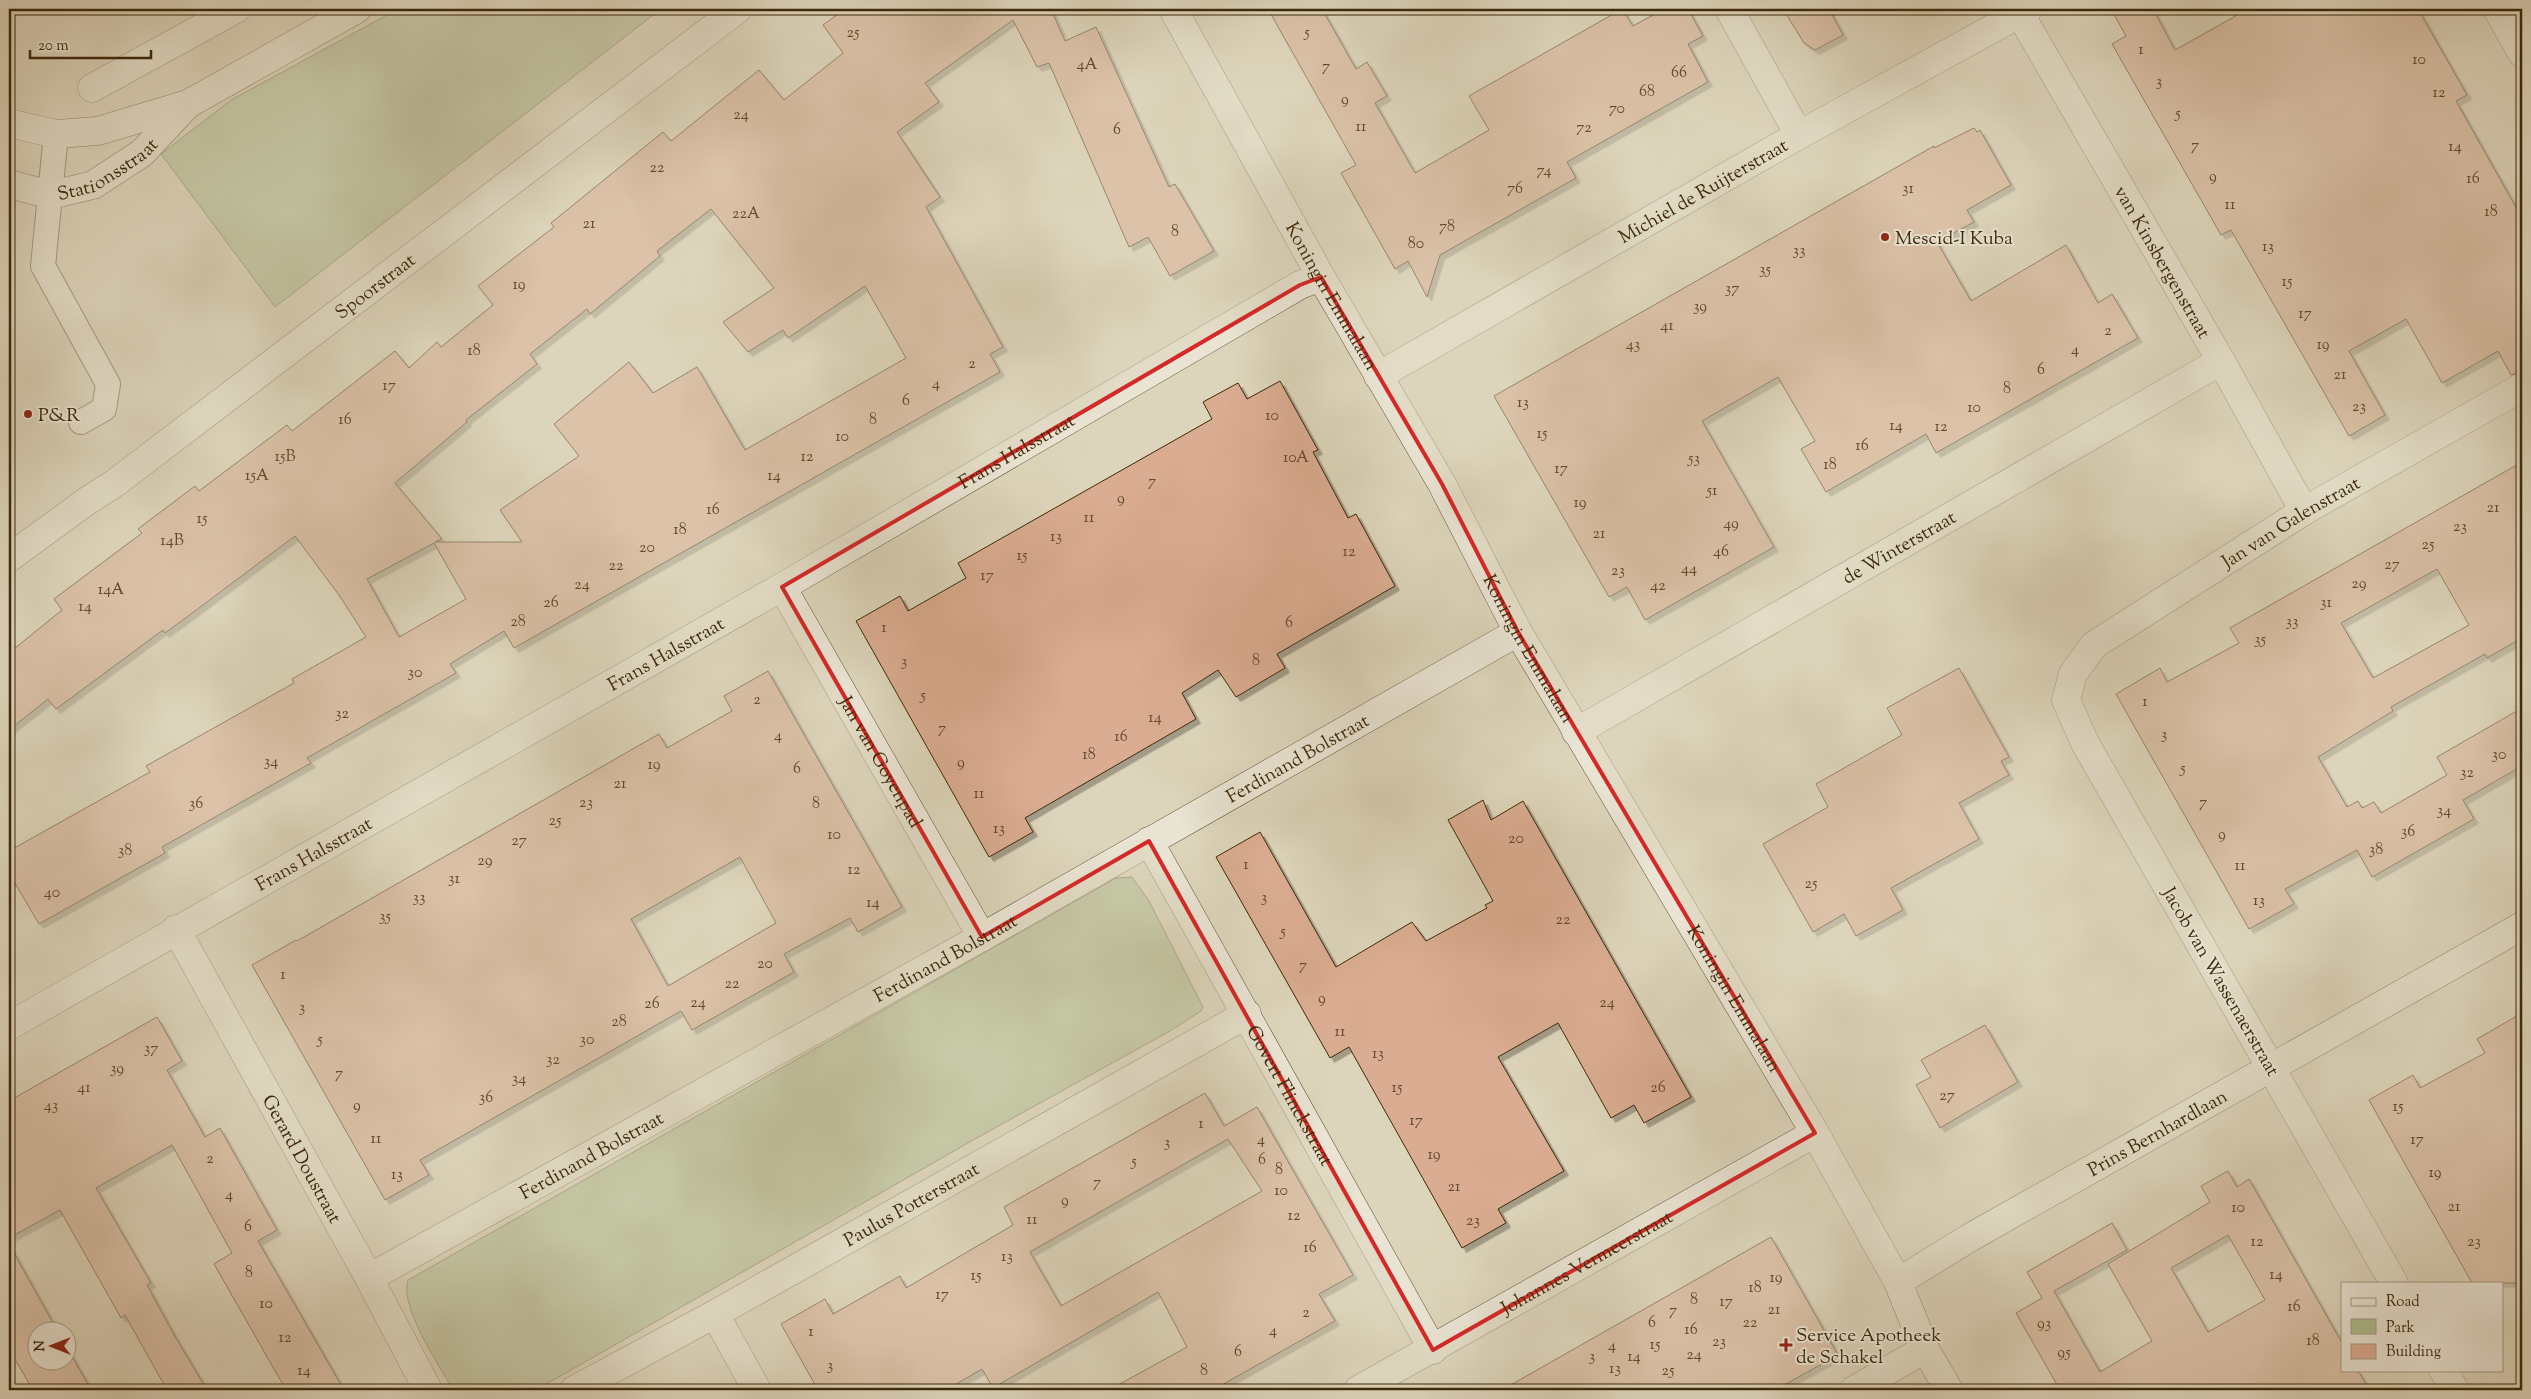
<svg xmlns="http://www.w3.org/2000/svg" width="2531" height="1399" font-family="'Sorts Mill Goudy',serif">
  <defs>
    <filter id="shadow"><feDropShadow dx="4.5" dy="4.5" stdDeviation="0" flood-color="#0004"/></filter>
  </defs>
  <rect width="100%" height="100%" fill="#ddd5bb"/>
  <filter id="stains"><feTurbulence type="fractalNoise" baseFrequency=".004" numOctaves="4"/><feColorMatrix values="0 0 0 0 .2 0 0 0 0 .09 0 0 0 0 .02 0 0 0 .5 -.17"/></filter>
  <radialGradient id="worn" r=".72"><stop offset=".6" stop-color="#630" stop-opacity="0"/><stop offset="1" stop-color="#630" stop-opacity=".3"/></radialGradient>
  <path fill="#afbe92" stroke="#76744e" d="M398,9h263l-386,298 -114,-153 70,-54z
    M1132,877l17,24 54,106 -2,4 -31,20 -195,108 -439,251h-83c-14,-25 -54,-84 -45,-110l708,-402z"/>
  <path fill="#daac91" stroke="#3d290a" fill-rule="evenodd" filter="url(#shadow)" d="M845,9h206l14,32 31,-14 73,160 6,-3 39,67 -44,25 -22,-39 -19,10 -80,-184 -12,4 -24,-47 -88,63 14,19 -42,30 43,65 -14,10 77,140 -13,7 10,18 -486,276 -10,-17 -54,33 6,9 -149,85 4,5 -149,84 3,6 -126,71 -30,-51v-22l141,-79 -4,-6 148,-83 -2,-4 74,-42 -27,-42 -44,-59 -112,84 -18,13 -2,-3 -107,79 -8,-10 -39,31v-77l53,-43 -8,-11 88,-66 -4,-4 57,-43 4,5 88,-66 5,6 103,-80 14,17 28,-26 4,5 52,-42 -15,-19 76,-59 -3,-4 112,-91 8,9 88,-71 25,30 59,-47 -20,-28zM711,209l63,79 -51,34 25,30 35,-22 5,8 77,-52 41,72 -161,92 -48,-83 -44,26 -24,-31 -75,62 25,32 -79,54 22,32h-87l7,-3 -47,-56 72,-61 -1,-2 71,-56 -7,-10 57,-45 3,5 70,-58 -3,-5zM434,543l32,56 -67,38 -32,-58z
    M1268,9h54l34,60 11,-7 20,34 -12,7 40,70 74,-43 -20,-34 153,-87 11,17 31,-17h24l15,27 -15,8 20,38 -141,80 9,16 -136,77 -13,42 -19,-36 -13,8 -54,-96 15,-8z
    M1783,9h46l14,26 -28,15 -11,-7z
    M2111,9h42l22,41 73,-41h170l49,86 -11,6 66,117v153l-11,4 -13,-24 -56,32 -36,-64 -57,32 36,64 -36,21 -118,-206 -10,5 -109,-191 14,-8z
    M1974,128l3,4 3,-2 31,55 -44,25 7,12 -37,20 34,59 95,-56 32,58 14,-9 26,44 -202,115 -10,-19 -100,58 -25,-43 14,-8 -37,-64 -76,44 72,126 -129,73 -18,-33 -18,10 -115,-201 440,-250v2z
    M1280,381l38,69 -5,2 35,66 8,-4 39,72 -118,68 8,14 -49,29 -18,-27 -36,23 14,26 -171,99 8,14 -44,25 -133,-236 44,-25 8,15 58,-33 -8,-15 254,-144 -9,-17 35,-19 9,16z
    M2522,462v176l-35,20 -2,-4 -94,53 2,4 -75,46 29,50 11,-6 4,7 12,-6 7,11 66,-38 -10,-18 85,-49v58l-59,34 11,19 -102,58 -15,-27 -72,39 9,15 -45,25 -133,-235 44,-26 7,14 72,-39 -9,-15zM2437,569l32,56 -96,53 -32,-55z
    M1959,668l50,89 -8,4 8,14 -50,28 20,36 -88,49 12,22 -47,26 -12,-22 -31,18 -50,-88 65,-37 -12,-23 86,-49 -15,-27z
    M768,671l134,236 -44,25 -8,-14 -66,36 10,18 -102,58 -11,-19 -261,149 9,15 -44,25 -133,-235 44,-25 1,1 362,-207 8,14 65,-37 -8,-15zM740,857l36,66 -108,63 -37,-67z
    M1483,800l8,20 32,-19 168,296 -47,26 -10,-18 -23,13 -53,-95 -60,34 66,114 -66,38 8,14 -44,25 -113,-201 -19,11 -114,-201 44,-25 76,135 76,-45 14,19 61,-33 -2,-3 8,-4 -45,-81z
    M2522,1013v270h-50l-103,-183 44,-25 7,13 65,-35 -8,-14z
    M157,1017l25,44 -15,9 38,67 15,-9 57,102 -19,11 86,149h-58l-72,-126 18,-11 -60,-108 -76,43 55,95 -4,2 26,48 34,57h-40l-42,-75 -4,3 -61,-108 -51,28v-137z
    M1985,1025l33,57 -78,46 -24,-43 15,-8 -10,-17z
    M1205,1093l19,33 33,-19 50,88 46,80 -34,19 16,27 -122,69h-104l78,-43 -29,-55 -165,96 -11,-19 -36,21h-128l-37,-66 44,-25 8,15 67,-38 6,12 107,-63 -9,-18zM1228,1139l34,52 -201,115 -31,-54z
    M2228,1171l9,16 12,-8 93,164v27h16l11,20h-309l-44,-77 26,-15 -15,-26 85,-49 15,27 -73,41 46,81 52,-31 -44,-77 102,-62 -9,-16zM2228,1235l37,65 -57,32 -37,-64z
    M1771,1237l67,118 -63,35h-273z
    M9,1244l49,88h-20v30h30v-13l23,41h-58l-24,-41z"/>
  <g fill="none" stroke-linecap="round" stroke-linejoin="round">
    <defs>
      <path id="lane" d="M56,134l-13,132 65,118 -4,25 -23,13"/>
      <g id="street">
        <path id="s1" d="M1173,9l148,268 121,207 76,148 297,501 83,149"/>
        <path d="M1729,9l70,126"/>
        <path d="M2497,9l25,44"/>
        <path id="s2" d="M2020,14l201,347 83,150"/>
        <path d="M92,88l144,-79"/>
        <path id="s3" d="M1378,376l421,-241 229,-126"/>
        <path id="s4" d="M9,558l78,-57 28,-18 623,-474"/>
        <path id="s5" d="M782,587l200,350"/>
        <path id="s6" d="M1576,732l645,-371"/>
        <path id="s7" d="M1149,841l284,509"/>
        <path id="s8" d="M176,929l193,349 59,112"/>
        <path id="s9" d="M9,1026l773,-439 518,-302 21,-8"/>
        <path id="s10" d="M369,1278l613,-341 536,-305"/>
        <path id="s11" d="M2394,1283l-309,-540 -19,-43 7,-26 21,-29 210,-134 218,-124"/>
        <path d="M715,1314l42,76"/>
        <path d="M2443,1370l12,20"/>
        <path id="s12" d="M574,1390l141,-76 532,-300"/>
        <path id="s13" d="M1358,1390l457,-257"/>
        <path d="M1854,1390l71,-41"/>
      </g>
      <g id="secondary">
        <path d="M9,123l47,11 42,-3 90,-27 169,-95"/>
        <path id="s14" d="M9,184l42,11 42,-10 49,-32 45,-48"/>
        <path id="s15" d="M1949,1390l-24,-41 -27,-67 73,-45 551,-311"/>
      </g>
    </defs>
    <use href="#lane" stroke="#655436" stroke-width="26"/>
    <use href="#street" stroke="#655436" stroke-width="29"/>
    <use href="#secondary" stroke="#3d290a" stroke-width="29"/>
    <use href="#lane" stroke="#e9e4d3" stroke-width="24"/>
    <use href="#street" stroke="#e9e4d3" stroke-width="28"/>
    <use href="#secondary" stroke="#e9e4d3" stroke-width="28"/>
  </g>
  <path d="M0 0H2531V1399H0ZM1321,277l121,207 76,148 297,501 -382,217 -284,-509 -167,96 -200,-350 518,-302z" fill="#ddd5bb" fill-opacity=".55" fill-rule="evenodd"/>
  <path fill="none" stroke="#d62828" stroke-width="4" stroke-linejoin="round" d="M1321,277l121,207 76,148 297,501 -382,217 -284,-509 -167,96 -200,-350 518,-302z"/>
  <g fill="#8f2418" stroke="#e9e4d3" stroke-width="2">
    <circle cx="1885" cy="237" r="5"/>
    <circle cx="28" cy="414" r="5"/>
    <path d="M1783.5 1337.5h5v5h5v5h-5v5h-5v-5h-5v-5h5z"/>
  </g>
  <g text-anchor="middle" stroke-width="4" stroke-linejoin="round" paint-order="stroke">
    <g font-size="16" fill="#644a2c">
      <text x="853" y="37">25</text>
      <text x="1307" y="37">5</text>
      <text x="2141" y="54">1</text>
      <text x="2419" y="64">10</text>
      <text x="1087" y="69">4A</text>
      <text x="1326" y="71">7</text>
      <text x="1679" y="77">66</text>
      <text x="2159" y="86">3</text>
      <text x="1647" y="96">68</text>
      <text x="2439" y="97">12</text>
      <text x="1345" y="104">9</text>
      <text x="1617" y="113">70</text>
      <text x="2178" y="118">5</text>
      <text x="741" y="119">24</text>
      <text x="1361" y="131">11</text>
      <text x="1584" y="132">72</text>
      <text x="1117" y="134">6</text>
      <text x="2195" y="150">7</text>
      <text x="2455" y="151">14</text>
      <text x="657" y="172">22</text>
      <text x="1544" y="175">74</text>
      <text x="2213" y="181">9</text>
      <text x="2473" y="183">16</text>
      <text x="1515" y="193">76</text>
      <text x="1908" y="193">31</text>
      <text x="2230" y="209">11</text>
      <text x="2491" y="216">18</text>
      <text x="746" y="218">22A</text>
      <text x="589" y="228">21</text>
      <text x="1447" y="231">78</text>
      <text x="1175" y="236">8</text>
      <text x="1416" y="248">80</text>
      <text x="2268" y="251">13</text>
      <text x="1799" y="255">33</text>
      <text x="1765" y="274">35</text>
      <text x="2287" y="286">15</text>
      <text x="519" y="289">19</text>
      <text x="1732" y="293">37</text>
      <text x="1700" y="311">39</text>
      <text x="2305" y="318">17</text>
      <text x="1667" y="330">41</text>
      <text x="2108" y="335">2</text>
      <text x="1633" y="349">43</text>
      <text x="2323" y="349">19</text>
      <text x="2075" y="354">4</text>
      <text x="474" y="355">18</text>
      <text x="972" y="368">2</text>
      <text x="2041" y="374">6</text>
      <text x="2340" y="379">21</text>
      <text x="936" y="388">4</text>
      <text x="389" y="390">17</text>
      <text x="2007" y="393">8</text>
      <text x="906" y="405">6</text>
      <text x="1523" y="407">13</text>
      <text x="2359" y="411">23</text>
      <text x="1974" y="412">10</text>
      <text x="1272" y="420">10</text>
      <text x="345" y="424">16</text>
      <text x="873" y="424">8</text>
      <text x="1896" y="430">14</text>
      <text x="1941" y="431">12</text>
      <text x="1542" y="438">15</text>
      <text x="842" y="441">10</text>
      <text x="1862" y="450">16</text>
      <text x="285" y="461">15B</text>
      <text x="807" y="461">12</text>
      <text x="1296" y="462">10A</text>
      <text x="1694" y="463">53</text>
      <text x="1830" y="469">18</text>
      <text x="1561" y="473">17</text>
      <text x="257" y="480">15A</text>
      <text x="774" y="480">14</text>
      <text x="1152" y="486">7</text>
      <text x="1712" y="495">51</text>
      <text x="1121" y="503">9</text>
      <text x="1580" y="507">19</text>
      <text x="2493" y="512">21</text>
      <text x="713" y="514">16</text>
      <text x="1089" y="522">11</text>
      <text x="202" y="523">15</text>
      <text x="1731" y="528">49</text>
      <text x="2460" y="531">23</text>
      <text x="680" y="534">18</text>
      <text x="1599" y="538">21</text>
      <text x="1056" y="541">13</text>
      <text x="172" y="545">14B</text>
      <text x="2428" y="549">25</text>
      <text x="647" y="552">20</text>
      <text x="1349" y="556">12</text>
      <text x="1721" y="556">46</text>
      <text x="1022" y="560">15</text>
      <text x="2392" y="569">27</text>
      <text x="616" y="570">22</text>
      <text x="1689" y="573">44</text>
      <text x="1618" y="575">23</text>
      <text x="987" y="580">17</text>
      <text x="2359" y="588">29</text>
      <text x="582" y="589">24</text>
      <text x="1658" y="590">42</text>
      <text x="111" y="594">14A</text>
      <text x="551" y="607">26</text>
      <text x="2326" y="607">31</text>
      <text x="85" y="611">14</text>
      <text x="518" y="626">28</text>
      <text x="2292" y="626">33</text>
      <text x="1289" y="627">6</text>
      <text x="884" y="632">1</text>
      <text x="2260" y="644">35</text>
      <text x="1256" y="665">8</text>
      <text x="904" y="666">3</text>
      <text x="415" y="677">30</text>
      <text x="923" y="700">5</text>
      <text x="757" y="704">2</text>
      <text x="2145" y="706">1</text>
      <text x="342" y="718">32</text>
      <text x="1155" y="722">14</text>
      <text x="942" y="733">7</text>
      <text x="2164" y="739">3</text>
      <text x="778" y="740">4</text>
      <text x="1121" y="741">16</text>
      <text x="1089" y="759">18</text>
      <text x="2499" y="759">30</text>
      <text x="271" y="766">34</text>
      <text x="961" y="767">9</text>
      <text x="654" y="769">19</text>
      <text x="797" y="773">6</text>
      <text x="2183" y="773">5</text>
      <text x="2467" y="777">32</text>
      <text x="620" y="788">21</text>
      <text x="979" y="798">11</text>
      <text x="586" y="807">23</text>
      <text x="2203" y="807">7</text>
      <text x="196" y="808">36</text>
      <text x="816" y="808">8</text>
      <text x="2444" y="815">34</text>
      <text x="555" y="825">25</text>
      <text x="999" y="833">13</text>
      <text x="2408" y="836">36</text>
      <text x="834" y="839">10</text>
      <text x="2222" y="839">9</text>
      <text x="1516" y="843">20</text>
      <text x="519" y="845">27</text>
      <text x="2376" y="854">38</text>
      <text x="125" y="855">38</text>
      <text x="485" y="865">29</text>
      <text x="1246" y="869">1</text>
      <text x="2240" y="870">11</text>
      <text x="854" y="874">12</text>
      <text x="454" y="883">31</text>
      <text x="1811" y="888">25</text>
      <text x="52" y="897">40</text>
      <text x="419" y="902">33</text>
      <text x="1264" y="902">3</text>
      <text x="2259" y="905">13</text>
      <text x="873" y="907">14</text>
      <text x="385" y="921">35</text>
      <text x="1563" y="924">22</text>
      <text x="1283" y="936">5</text>
      <text x="765" y="968">20</text>
      <text x="1303" y="970">7</text>
      <text x="283" y="979">1</text>
      <text x="732" y="988">22</text>
      <text x="1322" y="1003">9</text>
      <text x="698" y="1007">24</text>
      <text x="1607" y="1007">24</text>
      <text x="652" y="1008">26</text>
      <text x="302" y="1012">3</text>
      <text x="619" y="1026">28</text>
      <text x="1340" y="1036">11</text>
      <text x="320" y="1044">5</text>
      <text x="587" y="1044">30</text>
      <text x="151" y="1053">37</text>
      <text x="1378" y="1058">13</text>
      <text x="553" y="1064">32</text>
      <text x="117" y="1073">39</text>
      <text x="339" y="1078">7</text>
      <text x="519" y="1083">34</text>
      <text x="84" y="1092">41</text>
      <text x="1397" y="1092">15</text>
      <text x="1658" y="1092">26</text>
      <text x="1947" y="1100">27</text>
      <text x="486" y="1102">36</text>
      <text x="51" y="1110">43</text>
      <text x="357" y="1110">9</text>
      <text x="2398" y="1111">15</text>
      <text x="1416" y="1125">17</text>
      <text x="1201" y="1128">1</text>
      <text x="376" y="1143">11</text>
      <text x="1261" y="1144">4</text>
      <text x="2417" y="1144">17</text>
      <text x="1167" y="1147">3</text>
      <text x="1434" y="1159">19</text>
      <text x="210" y="1163">2</text>
      <text x="1262" y="1164">6</text>
      <text x="1134" y="1166">5</text>
      <text x="1279" y="1174">8</text>
      <text x="2435" y="1177">19</text>
      <text x="397" y="1179">13</text>
      <text x="1097" y="1187">7</text>
      <text x="1454" y="1191">21</text>
      <text x="1281" y="1195">10</text>
      <text x="229" y="1199">4</text>
      <text x="1065" y="1205">9</text>
      <text x="2454" y="1211">21</text>
      <text x="2238" y="1212">10</text>
      <text x="1294" y="1220">12</text>
      <text x="1032" y="1224">11</text>
      <text x="1473" y="1225">23</text>
      <text x="248" y="1231">6</text>
      <text x="2257" y="1246">12</text>
      <text x="2474" y="1246">23</text>
      <text x="1310" y="1252">16</text>
      <text x="1007" y="1261">13</text>
      <text x="249" y="1277">8</text>
      <text x="2276" y="1279">14</text>
      <text x="976" y="1280">15</text>
      <text x="1776" y="1282">19</text>
      <text x="1755" y="1292">18</text>
      <text x="942" y="1299">17</text>
      <text x="1694" y="1304">8</text>
      <text x="1726" y="1306">17</text>
      <text x="266" y="1308">10</text>
      <text x="2294" y="1311">16</text>
      <text x="1774" y="1314">21</text>
      <text x="1673" y="1315">7</text>
      <text x="1306" y="1317">2</text>
      <text x="1652" y="1327">6</text>
      <text x="1750" y="1327">22</text>
      <text x="2044" y="1328">93</text>
      <text x="1691" y="1334">16</text>
      <text x="1273" y="1335">4</text>
      <text x="811" y="1336">1</text>
      <text x="285" y="1342">12</text>
      <text x="2313" y="1345">18</text>
      <text x="1719" y="1346">23</text>
      <text x="1655" y="1349">15</text>
      <text x="1612" y="1350">4</text>
      <text x="1238" y="1356">6</text>
      <text x="2064" y="1357">95</text>
      <text x="1694" y="1359">24</text>
      <text x="1592" y="1361">3</text>
      <text x="1634" y="1361">14</text>
      <text x="830" y="1370">3</text>
      <text x="1615" y="1373">13</text>
      <text x="304" y="1375">14</text>
      <text x="1204" y="1375">8</text>
      <text x="1668" y="1375">25</text>
    </g>
    <g font-size="19" fill="#3d290a" stroke="#e9e4d3">
      <text dy="7" stroke="none"><textPath href="#s14" startOffset="106">Stationsstraat</textPath></text>
      <text dy="7" stroke="none"><textPath href="#s3" startOffset="374">Michiel de Ruijterstraat</textPath></text>
      <text dy="7" stroke="none"><textPath href="#s2" startOffset="286">van Kinsbergenstraat</textPath></text>
      <text dy="7" stroke="none"><textPath href="#s4" startOffset="456">Spoorstraat</textPath></text>
      <text dy="7" stroke="none"><textPath href="#s1" startOffset="328">Koningin Emmalaan</textPath></text>
      <text dy="7" stroke="none"><textPath href="#s9" startOffset="1160">Frans Halsstraat</textPath></text>
      <text dy="7" stroke="none"><textPath href="#s11" startOffset="964">Jan van Galenstraat</textPath></text>
      <text dy="7" stroke="none"><textPath href="#s6" startOffset="372">de Winterstraat</textPath></text>
      <text dy="7" stroke="none"><textPath href="#s1" startOffset="732">Koningin Emmalaan</textPath></text>
      <text dy="7" stroke="none"><textPath href="#s9" startOffset="755">Frans Halsstraat</textPath></text>
      <text dy="7" stroke="none"><textPath href="#s10" startOffset="1064">Ferdinand Bolstraat</textPath></text>
      <text dy="7" stroke="none"><textPath href="#s5" startOffset="201">Jan van Goyenpad</textPath></text>
      <text dy="7" stroke="none"><textPath href="#s9" startOffset="350">Frans Halsstraat</textPath></text>
      <text dy="7" stroke="none"><textPath href="#s10" startOffset="659">Ferdinand Bolstraat</textPath></text>
      <text transform="translate(2222 981) rotate(60)" y="7">Jacob van Wassenaerstraat</text>
      <text dy="7" stroke="none"><textPath href="#s1" startOffset="1138">Koningin Emmalaan</textPath></text>
      <text dy="7" stroke="none"><textPath href="#s7" startOffset="291">Govert Flinckstraat</textPath></text>
      <text dy="7" stroke="none"><textPath href="#s15" startOffset="419">Prins Bernhardlaan</textPath></text>
      <text dy="7" stroke="none"><textPath href="#s10" startOffset="254">Ferdinand Bolstraat</textPath></text>
      <text dy="7" stroke="none"><textPath href="#s8" startOffset="262">Gerard Doustraat</textPath></text>
      <text dy="7" stroke="none"><textPath href="#s12" startOffset="385">Paulus Potterstraat</textPath></text>
      <text dy="7" stroke="none"><textPath href="#s13" startOffset="262">Johannes Vermeerstraat</textPath></text>
    </g>
    <g font-size="19" fill="#3d290a" stroke="#e9e4d3" text-anchor="start">
      <text x="1895" y="244">Mescid-I Kuba</text>
      <text x="38" y="421">P&amp;R</text>
      <text x="1796" y="1341">Service Apotheek<tspan x="1796" dy="22">de Schakel</tspan></text>
    </g>
  </g>
  <rect width="2531" height="1399" fill="none" stroke="#ddd5bb" stroke-width="30"/>
  <rect x="10" y="10" width="2511" height="1379" fill="none" stroke="#3d290a" stroke-width="2.5"/>
  <rect x="15" y="15" width="2501" height="1369" fill="none" stroke="#3d290a"/>
  <rect x="2341" y="1282" width="162" height="90" fill="#e9e4d3" stroke="#a49983"/>
  <rect x="2351" y="1298" width="25" height="8" fill="#e9e4d3" stroke="#a49983"/>
  <text x="2386" y="1306" font-size="15" fill="#3d290a">Road</text>
  <rect x="2351" y="1319" width="25" height="15" fill="#afbe92" stroke="#a49983"/>
  <text x="2386" y="1332" font-size="15" fill="#3d290a">Park</text>
  <rect x="2351" y="1344" width="25" height="15" fill="#daac91" stroke="#a49983"/>
  <text x="2386" y="1356" font-size="15" fill="#3d290a">Building</text>
  <g transform="translate(52 1346) rotate(270)"><circle r="24" fill="#e9e4d3" stroke="#a49983"/>
  <path d="M0-4L9 19L0 12L-9 19Z" fill="#8f2418"/>
  <text y="-8" font-size="14" font-weight="bold" text-anchor="middle" fill="#3d290a">N</text>
  </g>
  <path d="M30 50v8h121v-8" fill="none" stroke="#3d290a" stroke-width="2.5"/>
  <text x="38" y="50" font-size="15" fill="#3d290a" stroke="#e9e4d3" stroke-width="4" paint-order="stroke">20 m</text>
  <rect width="100%" height="100%" filter="url(#stains)"/>
  <rect width="100%" height="100%" fill="url(#worn)"/>
</svg>
